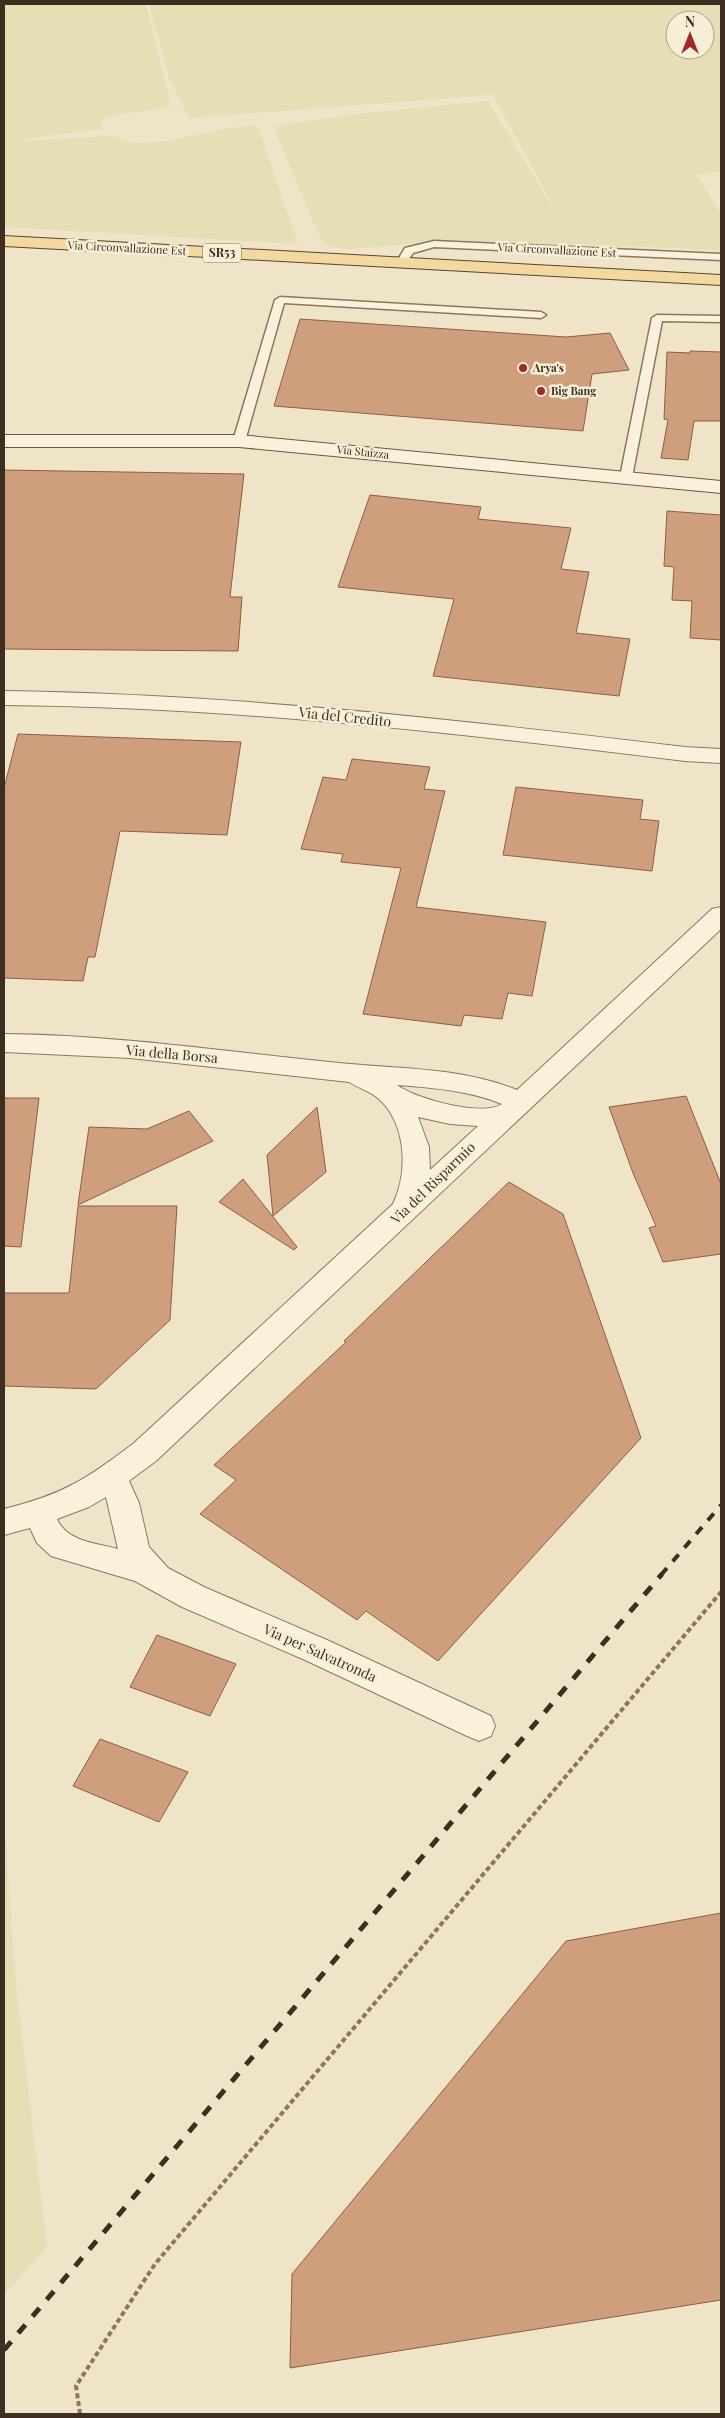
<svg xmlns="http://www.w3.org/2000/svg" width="725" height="2418" font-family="'Playfair Display',serif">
  <rect width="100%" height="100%" fill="#f0e4c8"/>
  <path fill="#e6deb5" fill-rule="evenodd" d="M4,4h142l25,102 -70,12 2,11 -76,9 -3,3 88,-5 21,7 35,-2 56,-12 30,-4 5,4 39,115 -294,-17z
    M149,4h572v168l-25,2 25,41v35l-147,-6 1,4 -119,-8 -105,9 -21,-2 -7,-5 -6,-11 -44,-105 84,-12 131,-13 77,127 -72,-133 -304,23 -19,-37zM675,20h30v30h-30z
    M4,1819l12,164 31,264 -43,48z"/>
  <path fill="#cf9f7d" stroke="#8d5f41" d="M300,319l266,18 44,-4 19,37 -37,4 -9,57 -309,-25z
    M690,351l31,1v69h-27l-6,39 -27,-2 7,-38 -4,-1 3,-67 23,1z
    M4,470l240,4 -14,123h12l-4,54 -234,-2z
    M370,495l111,12 -3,12 93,9 -10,41 28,3 -13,61 54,6 -11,57 -186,-20 21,-77 -116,-12z
    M667,511l54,4v125l-31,-2 2,-37 -20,-1 2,-33 -10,-1z
    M18,734l223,8 -14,93 -107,-4 -25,126h-7l-5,24 -79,-3v-190z
    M352,759l78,8 -6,22 21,2 -29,116 130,15 -14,74 -24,-3 -6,26 -38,-4 -3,11 -98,-12 38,-146 -60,-6 2,-8 -42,-5 22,-72 23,3z
    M516,787l127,13 -3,19 19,2 -7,50 -149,-16z
    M686,1096l35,88v70l-58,8 -14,-34 7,-2 -23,-53 -24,-66z
    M4,1098h35l-18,149 -17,-1z
    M317,1107l9,65 -53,44 -6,-61z
    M189,1111l24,30 -135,64 11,-78 58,2z
    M243,1179l54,68 -3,3 -75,-48z
    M509,1182l54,32 78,224 -203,223 -72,-50 -9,9 -157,-106 36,-34 -22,-15 132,-123 -2,-1z
    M78,1206h99l-7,114 -74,69 -92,-3v-93h65z
    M157,1635l79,29 -26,52 -80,-29z
    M100,1739l88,33 -29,50 -86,-36z
    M721,1913v387l-431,68 2,-94 274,-333z"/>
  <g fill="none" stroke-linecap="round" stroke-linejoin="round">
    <defs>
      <path id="lane" d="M434,241l287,13v6l-287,-13 -21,6 -8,12 -4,1 -5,-3 9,-15z
        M280,297l261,15 5,3 -5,3 -257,-15 -39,138 -6,3 -4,-1 -2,-2 42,-141z
        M657,315l64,1v6l-59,-1 -30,156 -6,4 -6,-4 32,-159z"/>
      <path id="street" d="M4,691c229,3 454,29 681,56l36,2v14l-36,-2c-227,-28 -452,-54 -681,-56z
        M721,907v22l-565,532 -27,20 10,22 10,44 19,21 36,19 123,53 164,76 4,10 -4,10 -12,5 -12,-5 -162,-76 -123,-53 -47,-26 -84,-25 -14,-13 -7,-15 -26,7v-26c58,-14 83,-30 130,-66l259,-239c15,-32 14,-79 -14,-105 -9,-8 -21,-11 -30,-17l-219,-24 -126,-6v-18c112,1 223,18 335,29 60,6 121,4 178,27l195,-181zM397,1085c36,3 71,5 105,19 -20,13 -86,-5 -105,-19zM418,1117l32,7 28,2 -48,44 -1,-23zM106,1497l12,52c-21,-6 -51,-7 -61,-30l32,-12z"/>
      <path id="secondary" d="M4,435h235l482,46v12l-482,-46h-235z"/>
      <path id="primary" d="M4,236l717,39v10l-717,-39z"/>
    </defs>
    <use href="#lane" stroke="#8d765c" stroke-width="3"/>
    <use href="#street" stroke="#8d765c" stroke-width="2"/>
    <use href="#secondary" stroke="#6f573f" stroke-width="2"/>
    <use href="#primary" stroke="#5b4430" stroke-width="2"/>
    <path stroke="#8d765c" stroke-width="4" stroke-dasharray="5 3" stroke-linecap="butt" d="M80,2414l-4,-28 79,-122 566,-672"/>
    <use href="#lane" fill="#faf1dc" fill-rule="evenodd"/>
    <use href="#street" fill="#faf1dc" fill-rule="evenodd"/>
    <use href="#secondary" fill="#faf1dc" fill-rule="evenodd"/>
    <use href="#primary" fill="#f3d9a0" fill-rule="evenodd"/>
    <path stroke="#3d2e20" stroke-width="4" stroke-dasharray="9 9" stroke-linecap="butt" d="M661,1575l60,-70"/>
    <path stroke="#3d2e20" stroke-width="5" stroke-dasharray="11 11" stroke-linecap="butt" d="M4,2350l658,-776"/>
  </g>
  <g fill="#9e2a2b" stroke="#f7eed8" stroke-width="2">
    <circle cx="523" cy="368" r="5"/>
    <circle cx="541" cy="391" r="5"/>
  </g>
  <g text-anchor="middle" stroke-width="5" stroke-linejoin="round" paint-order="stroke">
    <g font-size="11" fill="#3d2e20" stroke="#f7eed8">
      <text transform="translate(127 248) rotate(3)" y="4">Via Circonvallazione Est</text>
      <text transform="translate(557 250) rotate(3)" y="4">Via Circonvallazione Est</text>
      <text transform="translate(363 452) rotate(6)" y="4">Via Staizza</text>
    </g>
    <g font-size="11" font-weight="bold" fill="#3d2e20" stroke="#f7eed8" text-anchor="start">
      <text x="533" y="372">Arya's</text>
      <text x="551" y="395">Big Bang</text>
    </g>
    <rect fill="#f7eed8" stroke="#756857" stroke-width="1" x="203" y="243.5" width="38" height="19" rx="4"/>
    <g font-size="12" font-weight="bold" fill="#3d2e20">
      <text x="222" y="257">SR53</text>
    </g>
    <g font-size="14" fill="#3d2e20" stroke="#f7eed8">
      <text transform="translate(345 717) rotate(6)" y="5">Via del Credito</text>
      <text transform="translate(172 1054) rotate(5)" y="5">Via della Borsa</text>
      <text transform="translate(433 1183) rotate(-44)" y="5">Via del Risparmio</text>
      <text transform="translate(320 1653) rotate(24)" y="5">Via per Salvatronda</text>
    </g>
  </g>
  <rect width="725" height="2418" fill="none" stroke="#3d2e20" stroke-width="10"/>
  <g transform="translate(690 35)"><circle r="24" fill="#f7eed8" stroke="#ada18e"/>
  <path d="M0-4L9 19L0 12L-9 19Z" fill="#9e2a2b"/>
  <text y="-8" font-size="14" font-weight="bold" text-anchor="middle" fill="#3d2e20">N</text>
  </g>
</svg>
